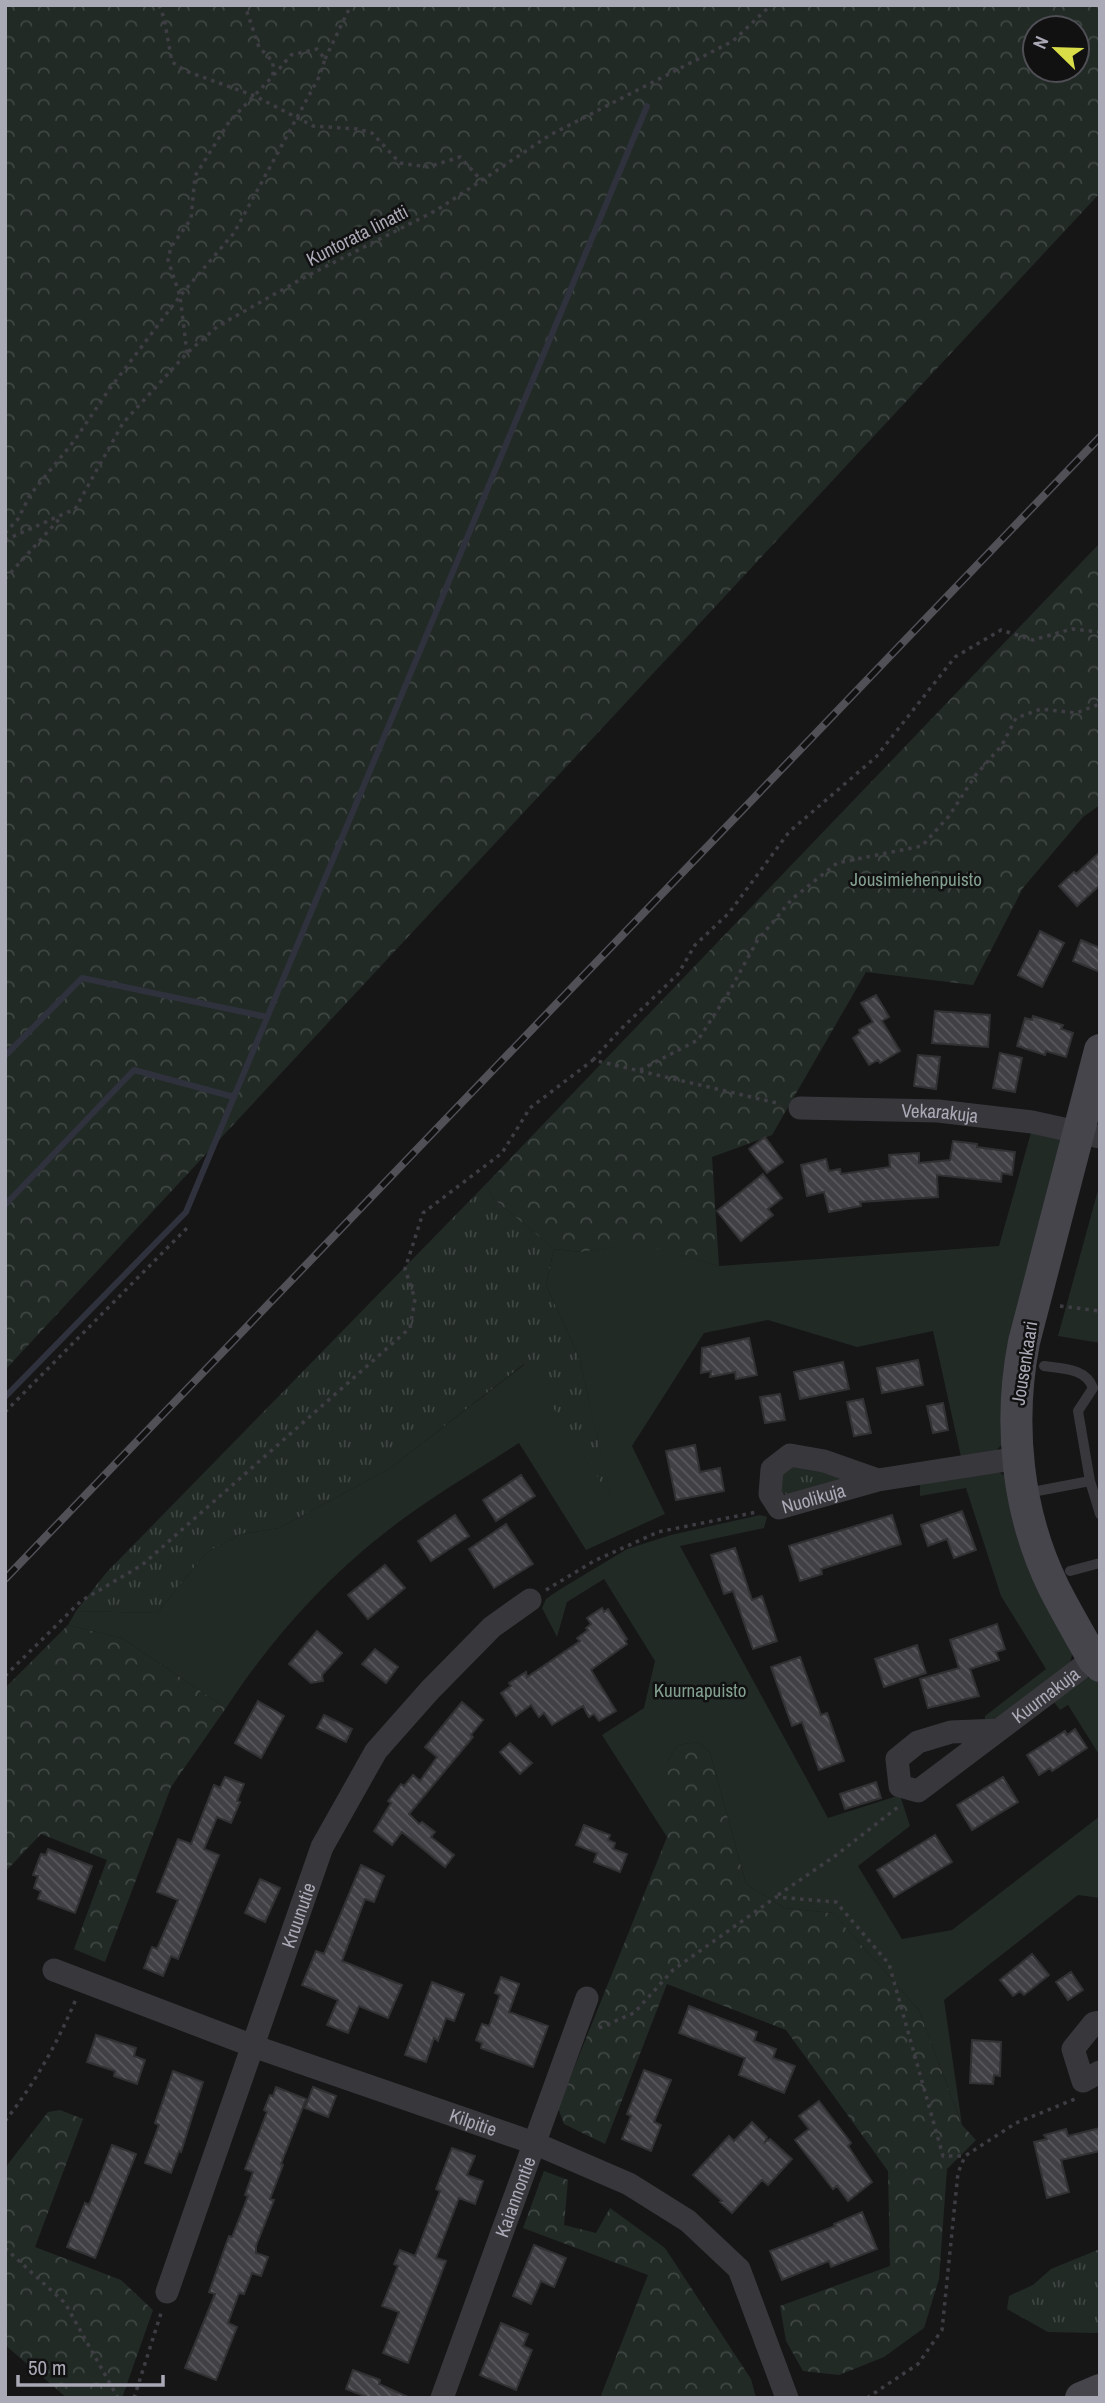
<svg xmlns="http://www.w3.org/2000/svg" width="1105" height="2403" font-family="'Archivo Narrow',sans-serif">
  <defs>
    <pattern id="grass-tufts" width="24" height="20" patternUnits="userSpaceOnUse" patternTransform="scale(1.75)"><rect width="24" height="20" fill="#222a26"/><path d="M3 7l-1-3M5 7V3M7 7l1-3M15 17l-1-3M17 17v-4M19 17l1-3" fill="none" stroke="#3f4643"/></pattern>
    <pattern id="forest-crowns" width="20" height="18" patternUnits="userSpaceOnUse" patternTransform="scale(1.75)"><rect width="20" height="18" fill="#222a26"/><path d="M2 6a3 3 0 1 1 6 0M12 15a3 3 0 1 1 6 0" fill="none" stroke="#3f4643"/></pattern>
    <pattern id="building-back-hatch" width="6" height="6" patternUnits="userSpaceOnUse" patternTransform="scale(1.75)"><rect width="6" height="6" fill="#414044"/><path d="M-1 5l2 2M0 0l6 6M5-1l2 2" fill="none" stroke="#5a595d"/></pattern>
  </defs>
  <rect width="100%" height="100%" fill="#161617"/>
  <path fill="url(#grass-tufts)" d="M485,1185l10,15 59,49 -8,36 33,72 33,143 -88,-136 -135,105 -110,59 -38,6 -34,18 -50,61 -81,-2 30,-38z
    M788,1461l70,18 -67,17 -13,-5 -2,-19z
    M1100,2249v84l-52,-1 -41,-23 2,-13 24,-11 18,-16z"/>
  <path fill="url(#forest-crowns)" fill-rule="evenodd" d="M5,5h1095v188l-1095,1177zM1035,28h42v42h-42z
    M1100,543v262l-17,12 -60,71 -50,97 -107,-13 -94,163 -60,22 7,109 -83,-22 -55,8 -27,-3 -59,-49 -10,-15z
    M68,1625l54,13 104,70 -55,79 -66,175 -31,-13 33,-89 -66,-26 -36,38v-184z
    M698,1742l12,10 36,132 38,24 49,5 86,97 43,115 14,15 -29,29 -8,110 -15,49 -40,29 -45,18 -36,-4 -17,-30 -6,-35 110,-40 -2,-95 -102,-141 -119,-46 -62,160 -41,-20 -6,-16 109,-271v-75l10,-17z
    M60,2110l23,9 -48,128 86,33 32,30 -31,88h-55l-62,-53v-177l43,-56z
    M544,2171l24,9 -4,45 32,8 14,-25 55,40 86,131 5,19h-156l48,-123 -125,-47z"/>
  <path fill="#222a26" d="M1032,1129l27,10 3,5 -58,298 -8,9 -34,10 -29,-130 -76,16 -89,-27 -64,13 -72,113 33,68 -79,36 -67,-107c-46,30 -95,58 -137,92 -61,48 -114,109 -156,173l-104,-70 -54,-13 8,-14 81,2 50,-61 34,-18 38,-6 110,-59 136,-105 86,134 -32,-141 -33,-72 8,-36 27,3 55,-9 83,23 280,-20z
    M1100,1183v160l-42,-7z
    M999,1472l9,6 65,173 -4,17 -59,46 -20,7 -5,-2v-3l61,-47 -45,-73 -35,-108 -46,8v-12z
    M760,1515l7,2 -3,11 -84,18 148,272 72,-23 10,31 -52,40 44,73 50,-9 148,-114v82l-22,-3 -134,105 18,125 -43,-115 -86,-97 -49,-5 -38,-24 -36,-132 -12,-10 -21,3 -10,17v75l-65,-102 42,-27 11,-47 -51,-82 -37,23 -10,35 -15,-29 4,-9 13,-9 68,-41 44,-14z
    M1082,1678h12l6,4v74l-32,-51 -8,5 -6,-8z"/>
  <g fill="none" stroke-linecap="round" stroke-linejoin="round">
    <path stroke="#2f323c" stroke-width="6" d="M5,1056l77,-78 185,39
      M5,1205l129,-135 100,27
      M5,1397l181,-185 461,-1106"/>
  </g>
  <path fill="url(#building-back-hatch)" stroke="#313033" stroke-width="2" d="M1100,852v33l-23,21 -18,-20 15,-14 2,2z
    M1040,931l24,12 -22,44 -24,-12z
    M1081,940l19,8v24l-27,-11z
    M876,995l13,22 -7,4 18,30 -20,12 -2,-3 -9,5 -16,-27 7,-5 -1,-3 14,-8 -12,-19z
    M935,1011l55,4 -2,32 -56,-4z
    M1033,1016l30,9 -2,4 12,4 -7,24 -20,-6 -1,4 -28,-9 8,-28 7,2z
    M1000,1053l22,5 -7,34 -22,-4z
    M918,1055l22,2 -4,32 -22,-3z
    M765,1137l18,25 -16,11 -18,-24z
    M953,1141l24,3v3l38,5 -3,23 -10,-2 -1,9 -64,-7 1,22 -78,5 1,4 -32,6 -5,-20 -17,4 -6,-31 25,-6 3,12 11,-2 1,5 49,-7 -1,-12 30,-2v10l31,-3z
    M763,1174l19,24 -14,11 5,6 -32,26 -24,-30z
    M749,1338l8,37 -21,4 -1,-7 -25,5 1,-6 -10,2 1,-25z
    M918,1360l5,25 -41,8 -5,-25z
    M843,1362l6,27 -49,10 -6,-27z
    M780,1394l5,26 -20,3 -5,-26z
    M863,1399l8,34 -17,3 -7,-34z
    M943,1403l5,27 -15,3 -6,-27z
    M695,1445l5,27 20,-4 4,23 -48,9 -10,-49z
    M521,1475l14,21 -39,25 -13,-21z
    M962,1511l14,39 -22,8 -7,-19 -19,7 -7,-21z
    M455,1515l14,21 -38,25 -13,-20z
    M892,1515l9,29 -80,25 1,5 -22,7 -11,-35z
    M506,1524l27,40 -39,24 -25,-39z
    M735,1548l17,52 10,-4 15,45 -24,8 -20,-58 -9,3 -13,-39z
    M385,1565l20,23 -37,31 -20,-24z
    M602,1608l2,4 4,-3 19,30 -2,2 2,3 -36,26 25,41 -17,10 -5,-7 -5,3 -6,-11 -31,19 -8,-12 -5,4 -8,-12 -15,11 -15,-23 10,-7 -2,-3 17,-11 1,5 53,-36 -3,-3 11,-8 -2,-2 5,-4 -4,-6z
    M997,1624l8,25 -9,3 3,8 -29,9 9,27 -51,12 -8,-29 39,-11 -9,-28z
    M317,1631l25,22 -20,22 1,6 -12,2 -22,-19z
    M917,1645l9,28 -42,14 -9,-28z
    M375,1649l23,18 -12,16 -24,-19z
    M800,1657l21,58 6,-2 17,48 -25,9 -17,-48 -10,4 -21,-59z
    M258,1701l26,15 -23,42 -26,-15z
    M462,1702l21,18 -12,15 2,2 -64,77 10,10 3,-2 13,10 -4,5 23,18 -9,12 -43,-35 -10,13 -18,-14 17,-28 -3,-2 13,-17 3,2 9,-11 7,6 17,-24 -12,-10z
    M324,1715l28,14 -6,13 -29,-14z
    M1075,1729l12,19 -35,23 -2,-3 -11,7 -12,-20 38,-24 2,4z
    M510,1743l22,20 -12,11 -20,-22z
    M225,1777l19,7 -7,17 3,1 -9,21 -14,-6 -13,32 15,6 -41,104 -7,-3 -8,20 -19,-8 8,-21 5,2 21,-49 -21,-8 21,-53 13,5 23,-59 6,3z
    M1003,1777l15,25 -46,28 -15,-25z
    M876,1782l5,16 -36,11 -5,-15z
    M584,1825l26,10 -2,5 7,3 -2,6 14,5 -7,18 -26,-10 3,-9 -21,-8z
    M935,1835l17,27 -58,35 -17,-27z
    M48,1849l44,17 -17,47 -37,-14 3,-8 -7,-3 4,-12 -5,-1 8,-21 5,1z
    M361,1865l23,11 -10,26 -9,-3 -23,62 60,24 -14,33 -29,-12 -11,27 -21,-8 11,-25 -36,-15 14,-34 8,3z
    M260,1879l20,9 -15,34 -20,-9z
    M1032,1954l17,21 -25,20 -4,-4 -7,5 -13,-16z
    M1071,1972l12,18 -15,10 -12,-18z
    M501,1977l18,7 -10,28 39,14 -15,41 -52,-19 1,-5 -6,-3 6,-16 7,2 11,-31 -5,-2z
    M432,1982l32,12 -10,27 -8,-3 -8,23 -4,-3 -8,24 -21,-7z
    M689,2006l68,26 -3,9 22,8 -3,9 22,8 -11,27 -45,-18 6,-17 -66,-25z
    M96,2035l40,13 -2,8 11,4 -8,24 -23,-8 1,-5 -28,-9z
    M972,2040l29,2 -1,34 -6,-1 -1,9 -23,-1z
    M644,2070l27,10 -17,42 7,3 -10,26 -29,-12 9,-23 -4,-2z
    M173,2071l30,11 -22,70 -2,-1 -8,22 -26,-10 14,-38 -4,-2z
    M276,2087l30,12 -25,65 2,1 -13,34 4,1 -18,46v7l12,4 -7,19 -9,-3 -8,21 -5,-1 -11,30 9,4 -21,53 -31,-12 30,-74 -6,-2 20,-56 3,1 16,-41 -3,-1 8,-23 -8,-3 22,-57 -3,-2 6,-15 3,1z
    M313,2087l23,9 -8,21 -23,-9z
    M819,2101l32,42 -3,3 24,36 -24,19 -11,-15 -4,3 -38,-49 14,-11 -10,-13z
    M752,2122l15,15 -2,5 5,-3 22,20 -24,26 -6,-5 -30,33 -12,-11 2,-1 -29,-26 36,-39 5,5z
    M1100,2128v23l-39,9 8,32 -22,6 -13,-56 13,-3 -3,-4 22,-6 2,7z
    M112,2145l24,9 -41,104 -28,-11 18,-44 4,2z
    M452,2148l23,8 -8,19 16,6 -8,23 -16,-6 -23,60 10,3 -38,102 -25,-10 16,-41 -17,-6 16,-40 -4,-2 6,-14 15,6 25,-65 -4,-2z
    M862,2212l15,37 -46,18 -2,-6 -47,19 -12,-29 65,-25 -1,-2z
    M534,2245l32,13 -12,29 -13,-6 -10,23 -18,-8z
    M501,2323l27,11 -5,12 9,4 -16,40 -36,-15z
    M353,2370l27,10 -1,4 31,14h-41l-23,-9z"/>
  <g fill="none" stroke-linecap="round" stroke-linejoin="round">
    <path stroke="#3e3d43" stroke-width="3.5" stroke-dasharray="3.5 5" stroke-linecap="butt" d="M159,5l5,13 8,44 14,9 69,25 58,30 44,3 15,4 28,30 28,4 32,-10 21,23
      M325,59l26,-54
      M187,353l-7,-57 -12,-36 3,-13 20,-28 4,-43 34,-54 44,-46v-14l-14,-15 -13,-38 1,-4
      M5,533l13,-14 12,-24 44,-54 34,-50 72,-95 54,-63 85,-156 6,-18 -8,-10 -26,6 -18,21
      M5,540l70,-31 48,-86 64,-70 31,-27 87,-49 132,-67 113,-75 183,-94 38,-36
      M5,579l57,-63
      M593,1060l27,-30 58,-56 17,-29 34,-32 60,-81 87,-75 79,-100 46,-27 32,10 39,-11 28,3
      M640,1070l58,-30 30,-46 29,-53 35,-42 45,-36 85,-17 27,-30 26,-40 27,-31 14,-27 25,-9 35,4 24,-9
      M1060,1306l40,5
      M5,1412l183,-185
      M546,1590l48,-29 64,-29 99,-20
      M5,1676l76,-75 61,-36 268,-237 5,-29 -10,-30 18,-56 79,-60 28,-45 63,-48 188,44
      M778,1895l57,-39 63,-49
      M599,2028l35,-15 39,-43 103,-73 60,5 53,62 54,192h22
      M5,2121c30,-38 52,-77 71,-122
      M5,2248l60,55 53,95
      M134,2398l28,-88
      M867,2398l51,-34 24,-34 16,-157 7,-17 51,-33 59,-24"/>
    <path stroke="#38373c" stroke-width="10" d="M1044,1366c19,3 42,2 49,22l-15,23 12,70 10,33
      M1027,1493l63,-12
      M1070,1571l30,-8"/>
    <g stroke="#38373c" stroke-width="23">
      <path id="s1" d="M800,1108l138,3 94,11 68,15"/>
      <path id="s2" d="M878,1480l-54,-19 -34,-6 -18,14 -2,25 9,14 99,-28 140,-22"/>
      <path id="s3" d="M999,1730l-48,2 -33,10 -21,17 3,27 18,5 175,-132"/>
      <path id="s4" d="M54,1970l199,76 281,97 95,41 59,37 51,48 48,129"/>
      <path d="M1100,2022l-6,1 -21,26 10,32 17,-9"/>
      <path id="s5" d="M167,2292l155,-445 54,-96 54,-61 62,-63 38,-27"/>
      <path id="s6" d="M442,2398l145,-400"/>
    </g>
    <path stroke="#46454c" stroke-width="32" d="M1100,1050l-76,292c-16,82 -7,171 30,246 12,24 26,47 39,71l7,7
      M1081,2398l19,-8"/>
    <defs>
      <path id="rail" d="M5,1579l1095,-1142"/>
    </defs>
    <use href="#rail" stroke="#515057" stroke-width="8"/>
    <use href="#rail" stroke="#111112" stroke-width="5" stroke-dasharray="16" stroke-linecap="butt"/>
  </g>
  <g text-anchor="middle" stroke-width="5" stroke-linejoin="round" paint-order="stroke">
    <g font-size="19" fill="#aaa9b6" stroke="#111112">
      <text transform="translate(357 235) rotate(-27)" y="7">Kuntorata Iinatti</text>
      <text dy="7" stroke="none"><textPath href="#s1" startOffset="140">Vekarakuja</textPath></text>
      <text transform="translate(1024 1363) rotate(-81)" y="7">Jousenkaari</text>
      <text dy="7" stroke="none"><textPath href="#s2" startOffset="192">Nuolikuja</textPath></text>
      <text dy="7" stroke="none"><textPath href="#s3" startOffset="315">Kuurnakuja</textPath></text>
      <text dy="7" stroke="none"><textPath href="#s5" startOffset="399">Kruunutie</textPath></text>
      <text dy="7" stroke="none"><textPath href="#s4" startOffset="446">Kilpitie</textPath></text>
      <text dy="7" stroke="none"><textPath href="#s6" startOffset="214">Kaiannontie</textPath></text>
    </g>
    <g font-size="19" fill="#829f8f" stroke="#111112">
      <text x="916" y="886">Jousimiehenpuisto</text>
      <text x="700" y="1697">Kuurnapuisto</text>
    </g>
  </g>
  <rect width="1105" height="2403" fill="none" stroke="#aaa9b6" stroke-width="14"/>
  <g transform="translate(1056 49) rotate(293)"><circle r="33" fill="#111112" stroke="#4e4e54" stroke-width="2"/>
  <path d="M0-5L12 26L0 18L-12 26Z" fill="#d9dd48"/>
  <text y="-10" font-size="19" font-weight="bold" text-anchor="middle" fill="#aaa9b6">N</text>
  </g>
  <path d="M18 2375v10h145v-10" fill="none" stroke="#aaa9b6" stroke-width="3.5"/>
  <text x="28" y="2375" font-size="21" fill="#aaa9b6" stroke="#111112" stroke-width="5" paint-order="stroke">50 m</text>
</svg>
